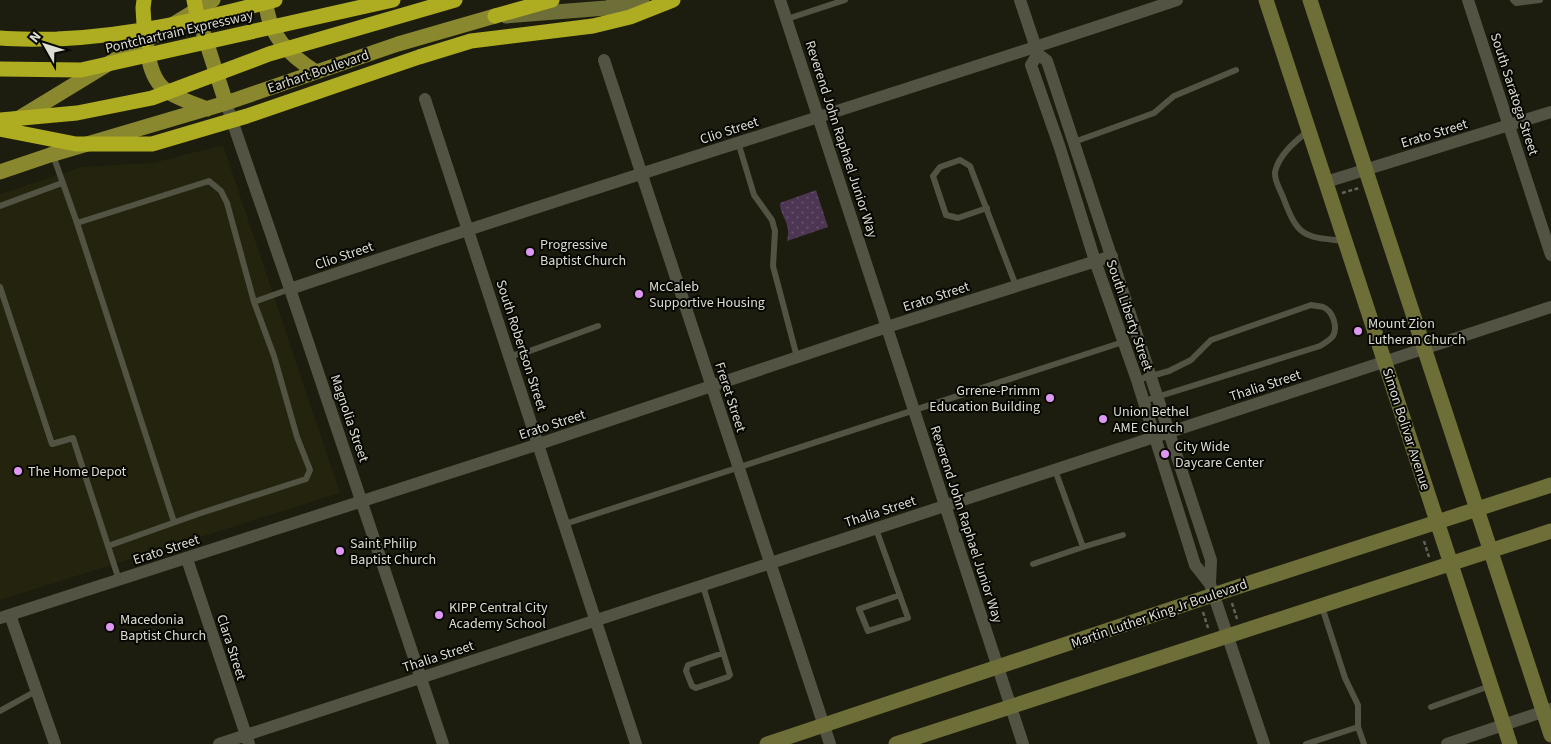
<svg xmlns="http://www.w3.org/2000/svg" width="1551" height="744" font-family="'Source Sans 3',sans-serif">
  <defs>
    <pattern id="park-dots" width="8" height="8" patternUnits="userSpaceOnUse" patternTransform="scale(1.25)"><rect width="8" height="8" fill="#4d3653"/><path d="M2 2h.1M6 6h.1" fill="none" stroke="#66536b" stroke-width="1.8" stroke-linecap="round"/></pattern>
  </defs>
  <rect width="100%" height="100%" fill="#1d1d0f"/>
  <path fill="#23230e" d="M223,145l117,348 -340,107v-406l82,-27 70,-4z"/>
  <path fill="url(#park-dots)" d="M816,190l12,37 -41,14c5,-18 -7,-24 -7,-38z"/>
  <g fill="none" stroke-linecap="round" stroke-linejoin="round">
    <path stroke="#626256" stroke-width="2.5" stroke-dasharray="4 2.5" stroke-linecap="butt" d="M1342,193l17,-5
      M1392,343l14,-4
      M1424,541l5,16
      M1232,603l5,16
      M1203,612l5,16"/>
    <path stroke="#535343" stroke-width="6" d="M1513,0l3,3 24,-3
      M787,19l58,-19
      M1309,130c-13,11 -30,24 -34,42 -1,8 5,18 8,25 15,40 20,40 61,44
      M738,142l16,53 18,25 3,11 -2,35 24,91
      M1074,142l80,-29 20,-17 62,-26
      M53,155l24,68 132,-42 12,10 6,12 27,99 20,54 23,81 13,33 -4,9 -108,35 -90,32
      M0,206l62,-23
      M987,208l-29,10 -12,-3 -13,-39 7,-9 20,-7 10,6 46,120
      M77,223l97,299
      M0,287l52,157 21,-6 46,142
      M254,302l36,-13
      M510,356l17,-4 71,-26
      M1137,380l32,-9 22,-11 20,-20 100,-35c4,1 9,1 12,2 10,4 15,20 10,29 -3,4 -8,7 -13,10l-176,55
      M1055,470l28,77 40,-12
      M565,524l558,-182
      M876,529l32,89 -40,13 -9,-22 41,-14
      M1033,564l50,-17
      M703,586l27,89 -2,2 -32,11 -4,-2 -6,-15 2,-6 35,-12
      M1322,607l23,71 13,27v22
      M1431,707l59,-21
      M0,711l36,-20
      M1306,744l52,-17 6,17"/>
    <path stroke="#535343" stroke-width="12" d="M780,0l243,744
      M1020,0l18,54 9,7 164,499 -1,24
      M1468,0l83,255
      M1038,54l-7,11 29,83 35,113 42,119 58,185 15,19 54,160
      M604,60l226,684
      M425,99l211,645
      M226,103l64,186 153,455
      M1326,182l225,-70
      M290,289c295,-100 593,-190 887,-289
      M187,559l62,185
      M10,615l45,129
      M0,618l539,-174 348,-117 225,-71
      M219,744l1332,-437
      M1447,744l104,-35"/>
    <path stroke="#6e6e39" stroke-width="15" d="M1266,0l244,744
      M1310,0l241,735
      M506,16l100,-8 36,-8
      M767,744l461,-154 323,-105
      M896,744l655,-213"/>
    <path stroke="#8a882f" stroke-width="15" d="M266,0c1,34 23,55 50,72
      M196,10l30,93
      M146,42c6,49 18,50 61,67
      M16,120l197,-120
      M0,172l50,-17 176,-52 172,-59 97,-28"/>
    <path stroke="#aeac21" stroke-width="15" d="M144,0l-1,8 2,33
      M194,0l2,10
      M495,16l57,-16
      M0,38c19,2 38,1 57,1 74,-3 147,-20 218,-39
      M0,69l81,1 312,-70
      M0,120l77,-7 75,-15 117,-44 186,-54
      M0,129l76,15h76l95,-28 172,-59 52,-16 122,-15 37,-9 43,-17"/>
  </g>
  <g fill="#de98f3" stroke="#070703" stroke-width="2">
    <circle cx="530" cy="252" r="5"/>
    <circle cx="639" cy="294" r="5"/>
    <circle cx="1358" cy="331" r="5"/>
    <circle cx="1050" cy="398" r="5"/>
    <circle cx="1103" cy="419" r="5"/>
    <circle cx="1165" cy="454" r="5"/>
    <circle cx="18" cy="471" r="5"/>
    <circle cx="340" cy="551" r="5"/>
    <circle cx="439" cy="615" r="5"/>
    <circle cx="110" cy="627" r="5"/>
  </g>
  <g text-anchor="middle" stroke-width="4" stroke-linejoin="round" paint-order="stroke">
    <g font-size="14" fill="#ddddd4" stroke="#070703">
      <text transform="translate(179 31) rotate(-13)" y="5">Pontchartrain Expressway</text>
      <text transform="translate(318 71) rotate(-19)" y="5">Earhart Boulevard</text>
      <text transform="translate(1515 94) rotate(72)" y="5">South Saratoga Street</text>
      <text transform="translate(729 130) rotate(-18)" y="5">Clio Street</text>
      <text transform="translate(1434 133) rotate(-17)" y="5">Erato Street</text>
      <text transform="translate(842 139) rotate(72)" y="5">Reverend John Raphael Junior Way</text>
      <text transform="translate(344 255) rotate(-19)" y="5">Clio Street</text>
      <text transform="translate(936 296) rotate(-18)" y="5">Erato Street</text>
      <text transform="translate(1130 315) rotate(71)" y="5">South Liberty Street</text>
      <text transform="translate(522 345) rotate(72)" y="5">South Robertson Street</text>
      <text transform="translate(1265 385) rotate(-18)" y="5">Thalia Street</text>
      <text transform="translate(731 397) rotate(72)" y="5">Freret Street</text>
      <text transform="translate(350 418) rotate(71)" y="5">Magnolia Street</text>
      <text transform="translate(552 424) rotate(-18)" y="5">Erato Street</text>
      <text transform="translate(1407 429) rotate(72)" y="5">Simon Bolivar Avenue</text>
      <text transform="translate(880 511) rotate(-18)" y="5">Thalia Street</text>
      <text transform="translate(967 524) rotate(72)" y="5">Reverend John Raphael Junior Way</text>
      <text transform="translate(166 549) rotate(-18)" y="5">Erato Street</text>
      <text transform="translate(1159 613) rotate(-19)" y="5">Martin Luther King Jr Boulevard</text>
      <text transform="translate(232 647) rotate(72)" y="5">Clara Street</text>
      <text transform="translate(438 656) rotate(-18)" y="5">Thalia Street</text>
    </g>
    <g font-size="14" fill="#ddddd4" stroke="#070703" text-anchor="start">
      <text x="540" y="249">Progressive<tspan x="540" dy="16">Baptist Church</tspan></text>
      <text x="649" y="291">McCaleb<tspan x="649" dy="16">Supportive Housing</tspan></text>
      <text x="1368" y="328">Mount Zion<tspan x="1368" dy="16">Lutheran Church</tspan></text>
      <text x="1040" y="395" text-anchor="end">Grrene-Primm<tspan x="1040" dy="16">Education Building</tspan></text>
      <text x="1113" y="416">Union Bethel<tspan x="1113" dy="16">AME Church</tspan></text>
      <text x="1175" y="451">City Wide<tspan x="1175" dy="16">Daycare Center</tspan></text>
      <text x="28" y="476">The Home Depot</text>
      <text x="350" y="548">Saint Philip<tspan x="350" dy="16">Baptist Church</tspan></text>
      <text x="449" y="612">KIPP Central City<tspan x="449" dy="16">Academy School</tspan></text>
      <text x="120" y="624">Macedonia<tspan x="120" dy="16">Baptist Church</tspan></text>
    </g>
  </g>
  <g transform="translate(45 45) rotate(309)" stroke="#070703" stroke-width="4" paint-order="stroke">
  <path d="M0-4L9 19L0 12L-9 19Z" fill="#ddddd4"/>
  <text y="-8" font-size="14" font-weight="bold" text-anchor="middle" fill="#ddddd4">N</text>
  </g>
</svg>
